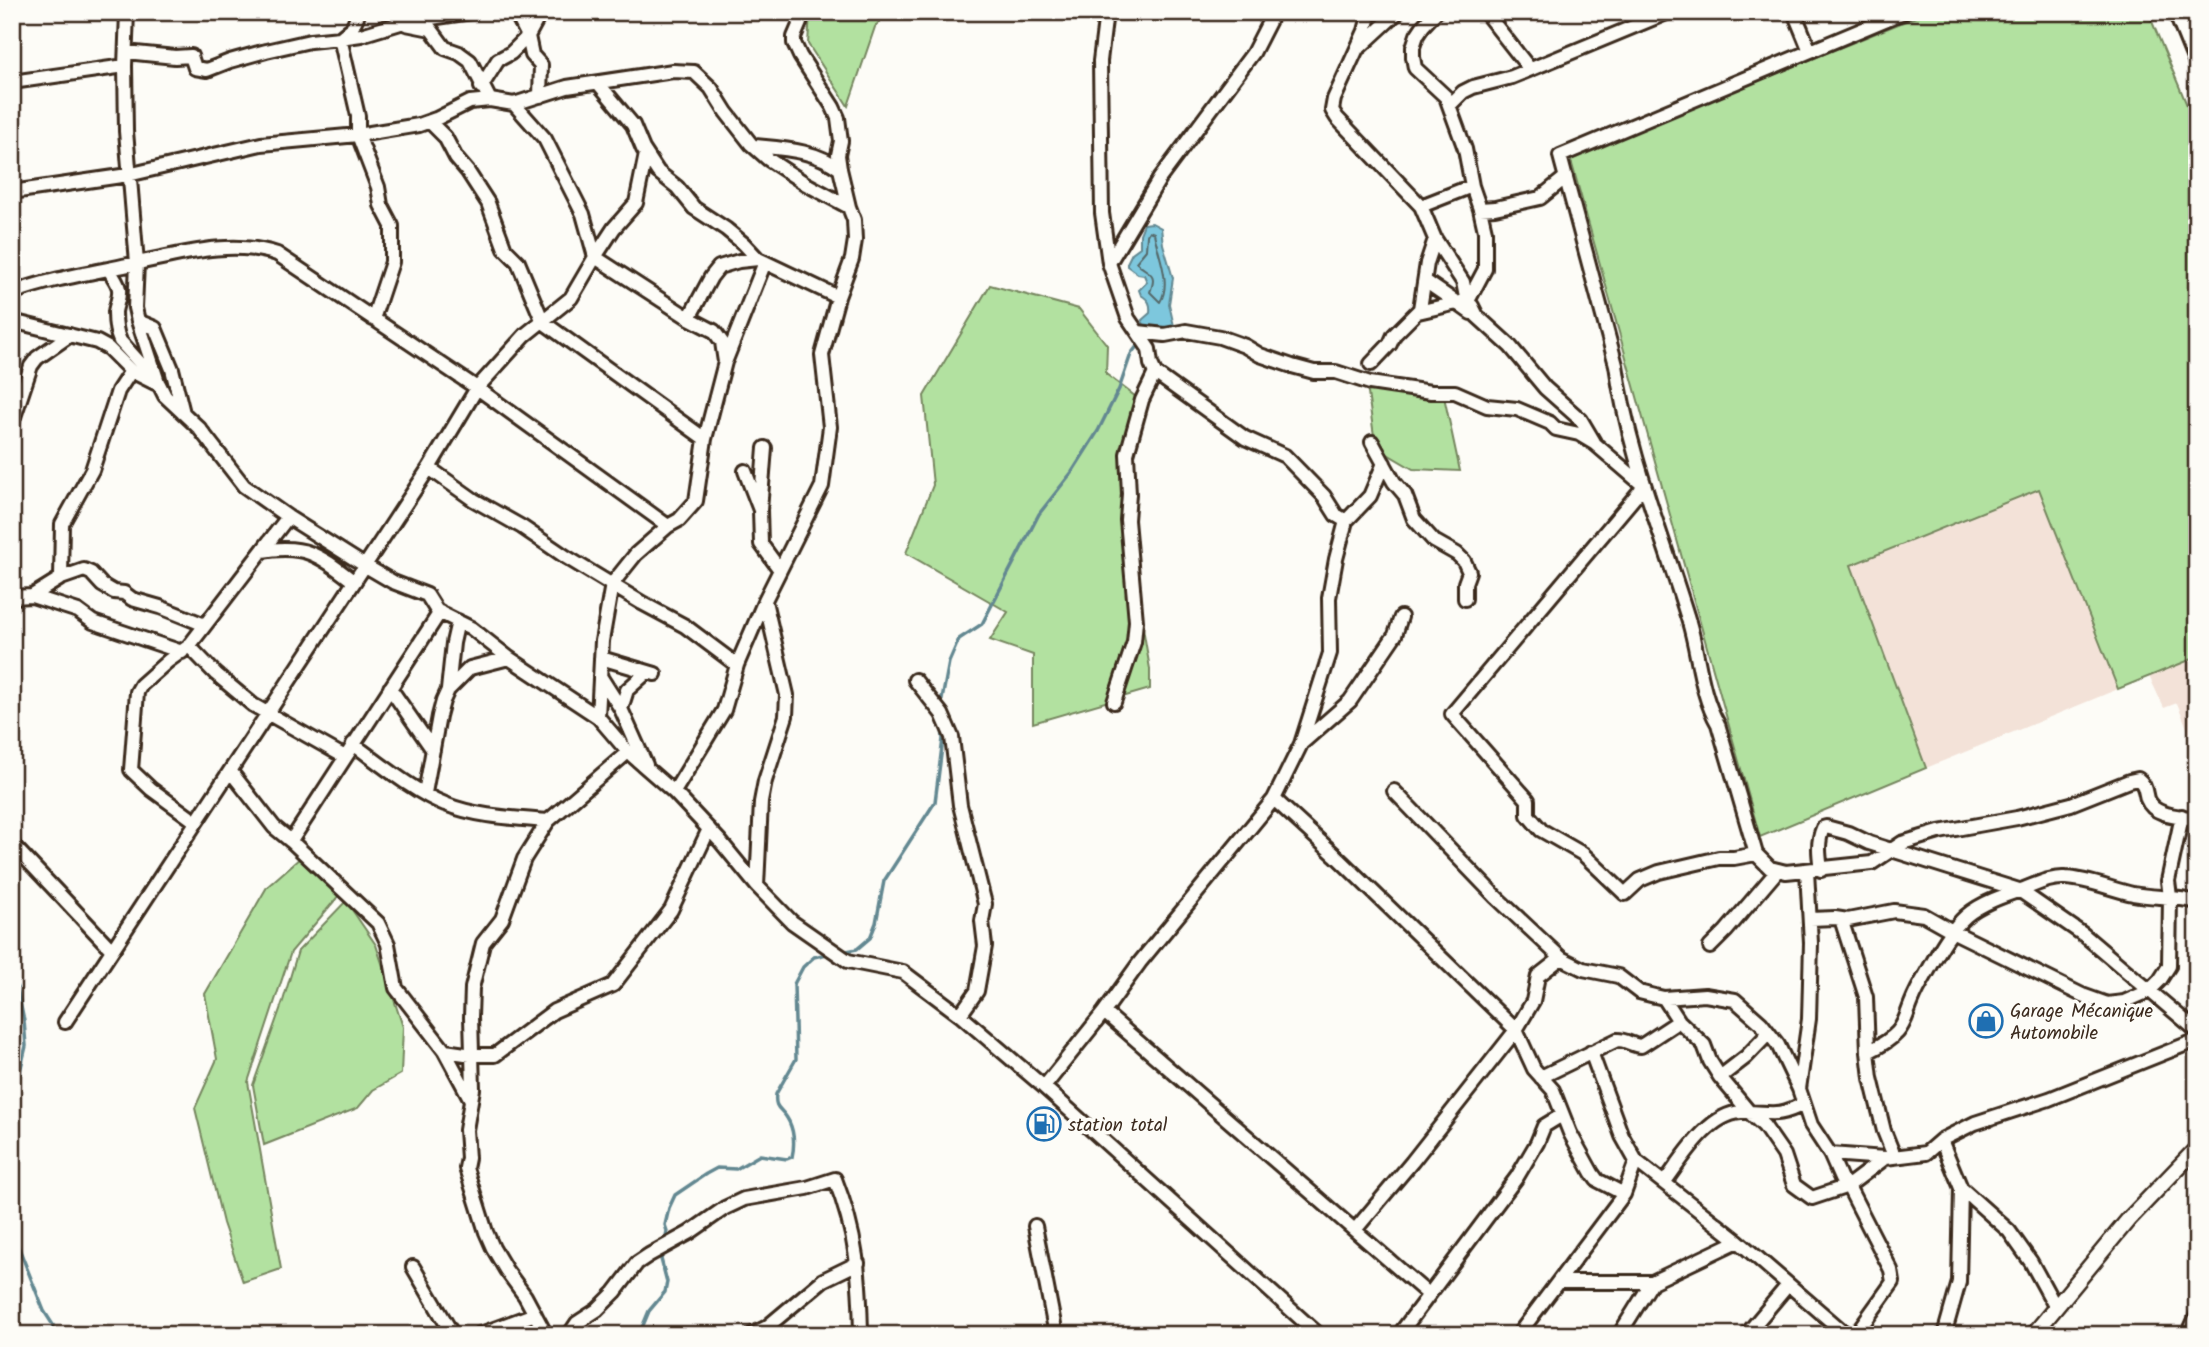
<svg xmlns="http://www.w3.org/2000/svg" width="2209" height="1347" font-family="Kalam,sans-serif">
  <rect width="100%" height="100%" fill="#fdfcf7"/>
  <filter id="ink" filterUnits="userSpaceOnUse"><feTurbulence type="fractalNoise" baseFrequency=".0143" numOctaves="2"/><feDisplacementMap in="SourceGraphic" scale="14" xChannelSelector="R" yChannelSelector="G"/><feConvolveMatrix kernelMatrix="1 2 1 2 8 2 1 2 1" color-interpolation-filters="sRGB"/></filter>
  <g filter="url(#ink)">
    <path fill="#f3e2d8" d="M2039,489l79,200 -192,79 -76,-203z
      M2197,657v90l-4,-4 -16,-40 -13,5 -15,-32z"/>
    <path fill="#b2e1a0" stroke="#76865f" stroke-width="2" d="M810,12h77l-12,15 -27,79 -40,-62z
      M1928,12h220l49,117v528l-79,32 -79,-200 -188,76 75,203 -166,69 -190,-680z
      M990,285l89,24 28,36 -1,29 34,26 -15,122 25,147v20l-117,34v-68l-43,-15 18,-28 -102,-59 27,-68 -9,-89z
      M1370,383l73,9 17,79 -47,-2 -34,-20 -5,-13 -7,-50 3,6z
      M301,857l40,36 -50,59 -43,130 33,187 -38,13 -20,-59 -28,-115 22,-49 -12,-65 62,-107z
      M346,901l30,44 27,82 -2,47 -28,16 -15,18 -94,37 -11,-60 30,-84 15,-50z"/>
    <path fill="#7dc7dd" stroke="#638891" stroke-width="2" d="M1152,223l9,5 2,16 10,34 -4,26 5,22 -2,3 -26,1 -4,-10 8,-7c1,-9 -1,-13 -9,-18l-2,-5 8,-8 -3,-7 -6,-1 -11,-8v-3l5,-10 8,-6v-13l4,-10z"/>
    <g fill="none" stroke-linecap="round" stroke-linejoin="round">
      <path stroke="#55696a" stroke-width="2" d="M1149,231l5,2c4,22 18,50 6,69l-10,-10c9,-22 -4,-18 -14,-30l10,-12 1,-15z"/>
      <path stroke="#638891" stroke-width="3.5" d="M941,705l8,-43 10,-23 23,-15 57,-110 33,-42 26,-41 21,-42 12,-35 10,-13
        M842,952l15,-3 13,-11 6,-15 8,-42 51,-79 8,-63 -1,-13
        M12,979l5,9 7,33 2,25 -9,38 -5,69
        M12,1163l2,38 -2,15
        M12,1231l32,80 9,14 -2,10
        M665,1241l2,-10 -2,-6 4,-17 6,-13 31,-21 11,-6 19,1 24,-14 27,4 5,-2c3,-13 2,-28 -5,-39 -6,-10 -13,-9 -11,-24l20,-35 -2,-75 9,-17 11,-10 17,-4
        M639,1335l10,-24 16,-19 2,-10 -6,-23 2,-7"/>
      <defs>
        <path id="minor" d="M127,12l-2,54 1,65 11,132 -2,45 3,13 20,61
          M395,12l11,12 25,5 14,19 14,5 11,8 20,39
          M513,12l3,1 12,23 4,19 9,10 -1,31
          M1106,12l-6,49 2,152 7,50 19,55 21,31 2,15 4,9 90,65 40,18 39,40 12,19 10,6
          M1370,12l-5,19 -31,68 -2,11 5,8 84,88 14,33 28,43 4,21 5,3 5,10 33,30 35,42 36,32 13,22
          M1436,12l-13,14 -6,9 -4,12v10l2,11 31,29 19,52 7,37 8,23 5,22v38l-18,34
          M1485,12l44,56
          M1794,12l16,39
          M1904,12l-344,144 56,209c12,88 47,171 73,257 10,33 11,71 29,102l38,130 14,14 16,4 86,-9 30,-20 37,-11 78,-14 54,-14 58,-23 9,-2c7,5 7,12 9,20 7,18 34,17 50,20
          M2175,12l22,54
          M1360,47l38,-35
          M126,52l49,5 16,-1 4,12 12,2 23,-9 36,-10 44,-10 30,-3 12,-10 7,-16
          M12,82l113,-16
          M598,83l35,42 10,24 15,23 19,15 17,21 32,21 18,15 14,15
          M481,87l17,-27 13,-7 17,-17 13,-24
          M514,104l31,35 38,75 12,43
          M1450,105l13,-13 10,-5 39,-10 157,-65
          M430,122l15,15 11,21 12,14 20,31 17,46 13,13 25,60 162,117
          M754,146c31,3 61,4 86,23
          M12,192l116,-17 133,-31 97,-9 61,-10 17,-6 34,-17 20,-2 24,4 53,-17 106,-16 21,1 17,16 15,24 25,32 17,15 38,25 43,23
          M1421,206l51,-20
          M1480,209l15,-1 45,-10 26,-21
          M595,257l19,-29 22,-25 10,-49
          M1109,263l51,-85 93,-125 21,-41
          M109,269c3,7 9,13 10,20 1,9 -3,15 -4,23 0,10 1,21 5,29l39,43 6,12 34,32 45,58 44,31 76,48 29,17 34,13 10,16 34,17 38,30 89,59 30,35 46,40 46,49 37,45 35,36 56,39 55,11 57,43 84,72 275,248
          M1425,281l32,22 3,-1
          M12,293c38,-14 77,-20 116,-28 47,-9 102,-27 149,-11l200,134 191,138 -32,28 -24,30 -10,57 -4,76
          M1418,312l39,-9 14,10
          M689,318l22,-41 8,-10 20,-6 19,-2 80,38
          M373,319l19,-57v-36l-11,-21 -3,-18 -20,-52v-19l-18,-78 21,-3 43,-13 67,-10
          M12,321l85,21 11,6 23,23
          M138,321l17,7 17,41 11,44
          M1138,332l27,3 21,-4 34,6 25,9 15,9 32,11 22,6h22l34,11 20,3 41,6h24l32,14 30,3 33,14 6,6 23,5 15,9 50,43 -192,228 76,86v15l13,15 42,24 42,40 15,-14 19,-8 60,-14h15l22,-4
          M726,360l39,-98
          M1371,364l19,-20 4,-9 26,-26 7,-46 8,-24
          M12,423l19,-57 6,-8 33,-23
          M1372,442l22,40 11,13 9,24 20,22 23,13 7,7 5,11 -4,11v16
          M429,468l45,32 48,27 44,30 76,46 43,23 52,39
          M745,471l15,39 5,-62
          M760,510l1,34 19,26
          M262,551c44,-7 57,4 91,30
          M61,578l23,-8 7,3 11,12 12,7 10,1 8,6 28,8 45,18
          M32,596l29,-18 1,-54 30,-54 26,-79 13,-20 24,12
          M12,597l20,-1 46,15 15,11 89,30
          M189,646l27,28 37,31 92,52
          M601,658l54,16
          M600,676l21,33
          M915,680l27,34 10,23 8,68 25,99 -3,17 3,25 -8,45 -17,24
          M390,688l43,62
          M448,690l22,-22 39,-10
          M1114,702l20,-60 2,-21 -9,-101 2,-26 -2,-40 15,-54 13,-27
          M1302,743l48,-42 45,-66 6,-18
          M353,744c25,18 64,50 92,60 32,13 69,14 103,17
          M646,765l-25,-56 6,-19 20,-18
          M231,772l43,55 17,14 87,82 10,21 8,44 48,62 27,50
          M1394,791l102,106 65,61 22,11 35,7 21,16 16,4 9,2 41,-3 30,5 26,23 17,22 21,44 12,36 19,29 55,4
          M674,792l50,-82 13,-45 28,-65 57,-114 8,-59 -8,-72 16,-58 14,-38 3,-19 -1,-20 -5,-13 -9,-38 -2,-14 3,-14 -3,-23 -5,-11 -33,-51 -6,-13v-6l6,-14v-11
          M425,793l14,-77 4,-15 5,-11 5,-47 5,-22
          M1274,799l61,56 181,175 18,39 19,21 17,43 22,40 5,7 27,14
          M196,822l-45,-33 -20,-19 6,-78 4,-7 27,-24 21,-15 99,-129
          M291,841l149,-229
          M12,844l99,105
          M1821,870c-2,-15 -4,-28 2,-42l3,-1 22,6 21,10 150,47 65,45 113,96
          M757,886l4,-84 4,-21 21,-65 1,-21 -22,-94
          M1810,919l25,-1 13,2 46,-9 30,4 32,18 126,62 25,9 17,-2 25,-11 11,-11 9,-14 1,-69 -2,-16 14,-65
          M1841,919l25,78 2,55 3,26 13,53 10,25
          M1710,947l16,-16 52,-61
          M1664,998l15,23 25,24 6,16 10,16
          M1104,1012l325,283
          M65,1022l364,-554 48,-80 48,-53 46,-37 24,-41 94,61 25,13 8,11 3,20 -20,77 -9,62 -17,19 -11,6
          M1769,1033l-23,24 -26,20 30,36 14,13 20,29 10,30 18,13 36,-12 -7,-7 -11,-25
          M445,1051l27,4h23l59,-44 59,-26 58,-75 38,-81
          M1591,1052l31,84 14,25 102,80 109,94
          M1868,1052c46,-23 31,-31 53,-69 13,-22 26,-50 45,-67 15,-13 39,-21 58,-27 13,-5 27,-12 41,-11 24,1 45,11 68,16 21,4 43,2 64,8
          M1541,1077l76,-37c8,-1 15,6 24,6l38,-25
          M1044,1087l60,-75 36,-50 134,-163 27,-55 29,-91 -1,-55 7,-39 10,-38 24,-25 14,-33
          M1799,1089l10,-70 2,-76 -4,-72
          M1941,1140l20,48 48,43 22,31 24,44
          M1664,1183c18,-24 44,-69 77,-71 28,-1 34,7 62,-8
          M1035,1226l19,98v11
          M1355,1230l57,-68 104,-132 17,-29 5,-25 23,-18
          M413,1267l40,68
          M1559,1282h93l86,-41
          M478,1335l57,-21
          M546,1335l-21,-39 -19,-26 -13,-22 -7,-16 -20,-64 2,-10 -2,-28 7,-41 -2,-72 1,-29 11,-45 19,-24 22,-60 24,-38 80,-69
          M569,1335l8,-12 20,-13 18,-18 22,-29 12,-8 40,-22 36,-25 19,-9 63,-11 28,-9c22,56 25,97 26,156
          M751,1335l16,-8 56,-47 35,-17
          M1399,1335l118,-158 20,-34 7,-17 18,-11
          M1518,1335l106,-141 12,-33
          M1619,1335l33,-53
          M1746,1335l42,-50
          M1855,1335l38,-53 -2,-12 -43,-84 37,-28 41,-5 15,-13 34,-17 74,-24 148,-59
          M1944,1335l15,-53 2,-94
          M2188,1335l9,-20"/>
        <path id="tertiary" d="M2033,1335l95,-115 69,-72"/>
      </defs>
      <use href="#minor" stroke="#3b2a1e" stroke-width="18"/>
      <use href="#tertiary" stroke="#3b2a1e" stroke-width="19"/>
      <use href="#minor" stroke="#fdfcf7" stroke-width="12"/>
      <use href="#tertiary" stroke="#fdfcf7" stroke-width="14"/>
    </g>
  </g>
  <defs>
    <symbol id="shop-ring" viewBox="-11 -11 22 22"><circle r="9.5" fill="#fdfcf7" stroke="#1f6fb2" stroke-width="1.5"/><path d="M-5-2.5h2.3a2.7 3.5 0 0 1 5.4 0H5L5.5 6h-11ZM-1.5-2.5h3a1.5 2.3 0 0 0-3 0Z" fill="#1f6fb2"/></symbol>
    <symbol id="fuel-ring" viewBox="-11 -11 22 22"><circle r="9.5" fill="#fdfcf7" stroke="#1f6fb2" stroke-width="1.5"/><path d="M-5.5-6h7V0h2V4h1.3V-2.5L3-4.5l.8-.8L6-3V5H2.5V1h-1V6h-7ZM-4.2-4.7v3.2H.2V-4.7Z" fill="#1f6fb2"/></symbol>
  </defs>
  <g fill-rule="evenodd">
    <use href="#shop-ring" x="1967" y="1002" width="38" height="38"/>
    <use href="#fuel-ring" x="1025" y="1105" width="38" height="38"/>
  </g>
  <g text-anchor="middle" stroke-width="7" stroke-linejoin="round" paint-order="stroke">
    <g font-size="19" fill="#3b2a1e" stroke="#fdfcf7" text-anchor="start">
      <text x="2010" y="1017">Garage Mécanique<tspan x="2010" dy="22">Automobile</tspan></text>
      <text x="1068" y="1131">station total</text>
    </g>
  </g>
  <rect width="2209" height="1347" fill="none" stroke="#fdfcf7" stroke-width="42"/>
  <rect x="21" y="21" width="2167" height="1305" fill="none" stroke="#3b2a1e" stroke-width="2.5" filter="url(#ink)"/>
</svg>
